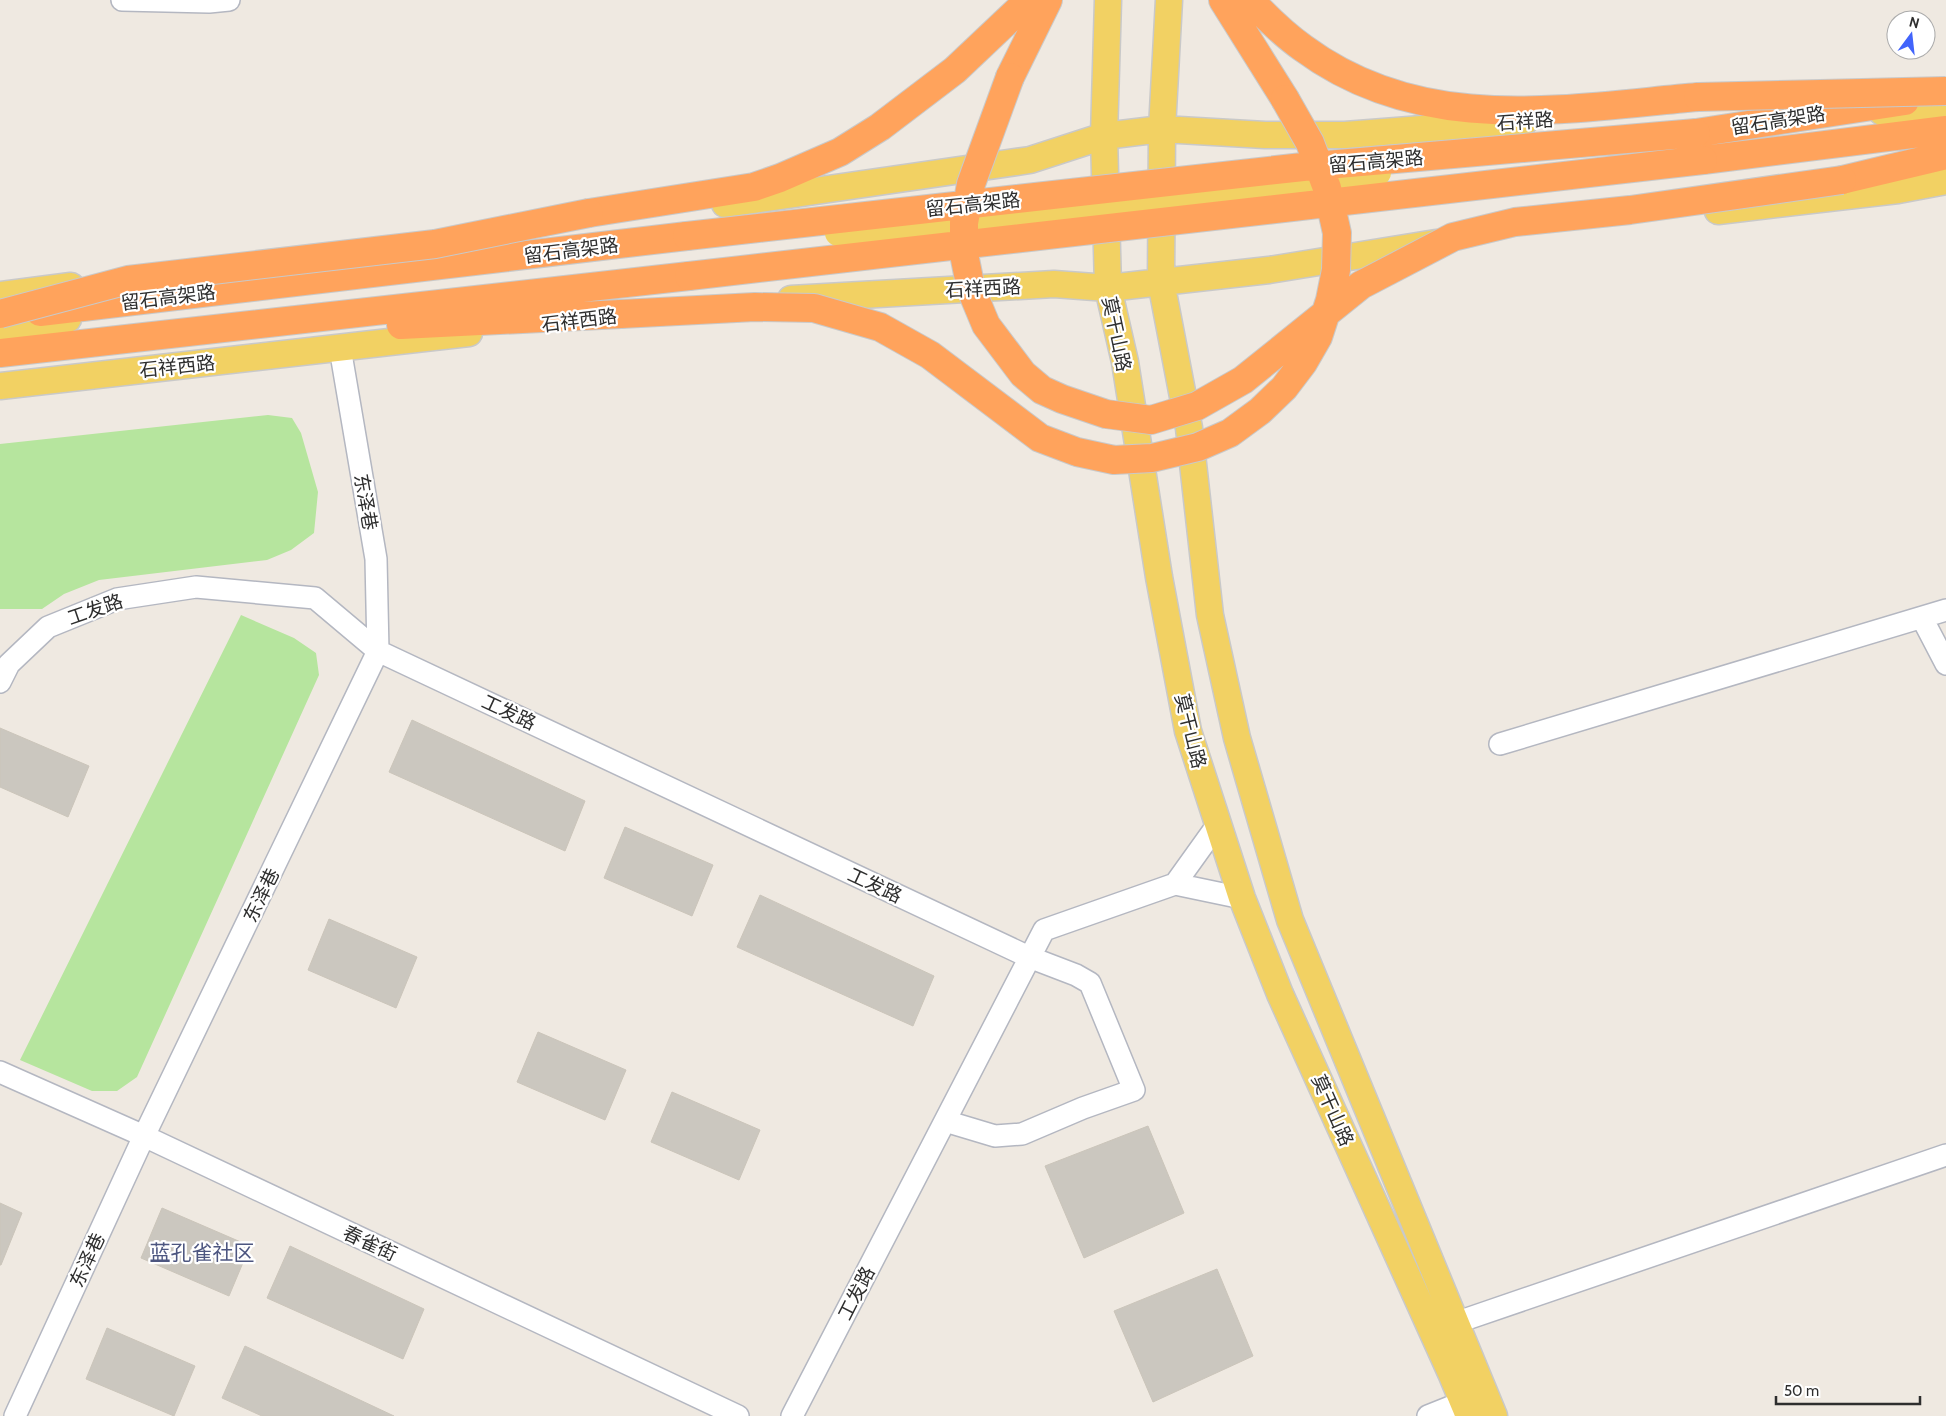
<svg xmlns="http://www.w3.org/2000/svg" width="1946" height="1416" font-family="Cabin,'Noto Sans SC',sans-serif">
  <rect width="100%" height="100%" fill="#efe9e1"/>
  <path fill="#b6e59e" d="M268,415l24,3 9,15 17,59 -4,41 -23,17 -24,10 -168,20 -35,14 -22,15h-42v-165z
    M241,615l53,23 22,15 3,22 -182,402 -20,14h-25l-72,-31z"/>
  <path fill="#cbc7bf" stroke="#cbc5ba" d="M412,720l173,81 -20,50 -176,-79z
    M0,728l89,38 -21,51 -68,-30z
    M625,827l88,38 -21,51 -88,-38z
    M760,895l174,81 -21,50 -176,-79z
    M329,919l88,38 -21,51 -88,-38z
    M538,1032l88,38 -21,50 -88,-38z
    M672,1092l88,38 -21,50 -88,-38z
    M1148,1126l36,87 -100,45 -39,-92z
    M0,1203l22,10 -21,52h-1z
    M162,1208l88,38 -21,50 -88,-38z
    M290,1246l134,63 -21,50 -136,-61z
    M1217,1269l36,87 -100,46 -39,-91z
    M107,1328l88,38 -21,50 -88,-37z
    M245,1346l149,70h-132l-40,-18z"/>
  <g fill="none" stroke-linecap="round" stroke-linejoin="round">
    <defs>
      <path id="minor" d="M122,0l87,2 20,-2
        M1922,618l24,46
        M0,682l9,-18 39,-37 69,-28 79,-12 119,11 63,53 651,306 47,18 14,8 44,107 -51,18 -61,26 -27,2 -50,-15
        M1500,744l446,-134
        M1175,884l43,-60
        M0,1072l144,64 594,280
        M1455,1323l491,-168
        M15,1416l129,-280 234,-485 -2,-92 -36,-211
        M792,1416l252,-486 131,-46 67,14
        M1428,1416l35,-14"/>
      <path id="major" d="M1108,0l-4,136 4,152 17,74 34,215 29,154 54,167 38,96 171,379 18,43
        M1169,0l-7,129 -1,153 28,146 21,187 27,123 53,182 204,496
        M1882,112l64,-9
        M725,204l305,-44 74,-24 58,-7 103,6h80l180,-14
        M1718,211l180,-21 48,-9
        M0,295l71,-9
        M791,299l263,-15 54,4 161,-18 167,-27
        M0,327l68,-8
        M0,386l469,-53"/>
      <path id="highway" d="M1223,0l62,99
        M1250,0c16,17 33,34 53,48 119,88 258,61 395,49
        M1010,77l38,-77
        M1696,133l209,-32
        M1703,160l243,-30
        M1842,180l104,-25
        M589,213l165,-26 26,-9 60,-26 40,-25 75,-57 74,-70
        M40,312l647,-76
        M401,325l220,-11
        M0,353l689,-77"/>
    </defs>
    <use href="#minor" stroke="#b4b7c1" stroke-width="24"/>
    <use href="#major" stroke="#c9c9c9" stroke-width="29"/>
    <use href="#highway" stroke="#c9c9c9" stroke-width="30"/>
    <use href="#minor" stroke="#fff" stroke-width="21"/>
    <use href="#major" stroke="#f2d163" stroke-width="26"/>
    <use href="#highway" stroke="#ffa35c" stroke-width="28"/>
    <defs>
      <path id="major-bridge" d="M838,233l540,-60"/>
      <path id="highway-bridge" d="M1010,77l-39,107 -7,39v31l7,35 15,36 37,49 19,16 20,9 44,15 45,6 46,-14 46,-26 118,-95 92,-48 62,-15 115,-12 212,-30
        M1698,97l248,-6
        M687,236l616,-69 393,-34
        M689,276l1014,-116
        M0,314l128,-34 307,-36 154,-31
        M621,314l134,-7 59,1 66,19 50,28 110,83 37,14 37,8 38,-2 46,-11 32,-14 30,-22 24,-23 19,-25 15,-26 12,-37 6,-30 1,-37 -10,-45 -17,-45 -25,-44"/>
    </defs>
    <use href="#major-bridge" stroke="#c9c9c9" stroke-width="29" stroke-linecap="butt"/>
    <use href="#highway-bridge" stroke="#c9c9c9" stroke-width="30" stroke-linecap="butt"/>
    <use href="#major-bridge" stroke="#f2d163" stroke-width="26"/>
    <use href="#highway-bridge" stroke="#ffa35c" stroke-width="28"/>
  </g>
  <g text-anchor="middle" stroke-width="4.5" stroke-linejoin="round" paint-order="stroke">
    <g font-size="19" fill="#2e2e2e" stroke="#fff">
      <text transform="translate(1778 120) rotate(-9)" y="7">留石高架路</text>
      <text transform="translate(1525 121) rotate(-4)" y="7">石祥路</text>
      <text transform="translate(1376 161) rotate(-5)" y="7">留石高架路</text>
      <text transform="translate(973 204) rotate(-6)" y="7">留石高架路</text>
      <text transform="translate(571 250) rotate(-7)" y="7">留石高架路</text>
      <text transform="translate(983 288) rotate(-3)" y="7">石祥西路</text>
      <text transform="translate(168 297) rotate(-7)" y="7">留石高架路</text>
      <text transform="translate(579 320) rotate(-7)" y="7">石祥西路</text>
      <text transform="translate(1117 334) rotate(78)" y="7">莫干山路</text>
      <text transform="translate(177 366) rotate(-6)" y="7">石祥西路</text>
      <text transform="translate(366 502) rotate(80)" y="7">东泽巷</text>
      <text transform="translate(95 609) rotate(-19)" y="7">工发路</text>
      <text transform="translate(509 712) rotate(25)" y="7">工发路</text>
      <text transform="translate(1191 731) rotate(76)" y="7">莫干山路</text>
      <text transform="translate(875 885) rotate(25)" y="7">工发路</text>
      <text transform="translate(261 895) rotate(-64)" y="7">东泽巷</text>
      <text transform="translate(1333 1110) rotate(66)" y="7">莫干山路</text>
      <text transform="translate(370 1243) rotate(25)" y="7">春雀街</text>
      <text transform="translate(87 1260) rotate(-65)" y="7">东泽巷</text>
      <text transform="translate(856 1293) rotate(-63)" y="7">工发路</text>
    </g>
    <g font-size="21" fill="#4d5680" stroke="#fff">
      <text x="202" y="1260">蓝孔雀社区</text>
    </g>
  </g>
  <g transform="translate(1911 35) rotate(15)"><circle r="24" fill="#ffffff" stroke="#ababab"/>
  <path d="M0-4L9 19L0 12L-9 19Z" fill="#4264fb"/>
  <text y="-8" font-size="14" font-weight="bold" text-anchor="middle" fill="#2e2e2e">N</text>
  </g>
  <path d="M1776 1396v8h144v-8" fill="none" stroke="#2e2e2e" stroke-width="2.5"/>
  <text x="1784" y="1396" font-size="15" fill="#2e2e2e" stroke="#ffffff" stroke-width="4" paint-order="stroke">50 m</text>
</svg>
